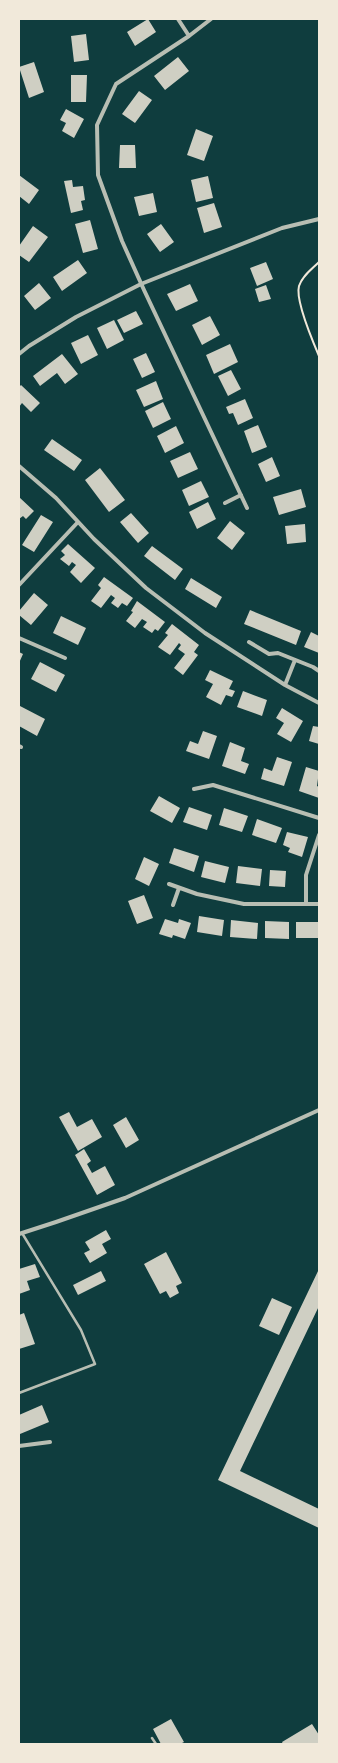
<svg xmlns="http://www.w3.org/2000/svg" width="338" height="1763" font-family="'Exo 2',sans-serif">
  <rect width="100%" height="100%" fill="#0f3d3e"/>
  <path fill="#cfcfc3" d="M148,19l8,13 -21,14 -8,-14z
    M86,34l3,26 -15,2 -3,-26z
    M178,57l11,14 -24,19 -11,-14z
    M34,62l10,30 -15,6 -10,-31z
    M71,75h16l-1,27h-15z
    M139,91l13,9 -17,23 -13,-9z
    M66,109l18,10 -10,19 -12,-7 4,-8 -6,-3z
    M196,129l17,7 -9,25 -17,-6z
    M120,145h15l1,23h-17z
    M19,175l20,15 -10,14 -10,-8z
    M208,176l5,22 -17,4 -5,-22z
    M72,180l1,7 10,-1 2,14 -4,1 2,9 -12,3 -7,-32z
    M153,193l4,19 -18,4 -5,-19z
    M214,203l8,24 -18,6 -7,-25z
    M90,220l8,29 -15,4 -8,-29z
    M161,224l13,18 -14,10 -13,-18z
    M33,226l15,11 -19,25 -10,-7v-9z
    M78,260l9,13 -25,18 -9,-14z
    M266,262l7,17 -16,7 -7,-18z
    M39,283l12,15 -16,12 -11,-14z
    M190,284l8,17 -22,10 -9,-17z
    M266,285l5,14 -12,3 -4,-13z
    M136,311l7,13 -19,9 -7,-13z
    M210,316l10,19 -18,10 -10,-20z
    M114,320l10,20 -17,9 -10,-21z
    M88,335l10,20 -17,9 -10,-21z
    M230,344l8,18 -24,12 -8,-19z
    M146,353l9,19 -13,6 -9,-19z
    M62,354l16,20 -13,10 -8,-11 -17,13 -7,-10z
    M231,370l10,19 -13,7 -10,-20z
    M156,381l7,18 -19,8 -8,-17z
    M21,385l19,18 -9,9 -9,-9 -3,4v-20z
    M245,399l8,19 -15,7 -5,-12 -4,1 -3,-7z
    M163,402l8,17 -18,9 -8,-17z
    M258,425l9,22 -15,6 -8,-22z
    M176,426l8,17 -19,10 -8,-17z
    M52,439l30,21 -8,11 -30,-21z
    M190,452l8,17 -20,9 -8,-17z
    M272,457l8,19 -14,6 -8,-18z
    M100,468l25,32 -16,12 -24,-32z
    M201,481l8,16 -20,9 -7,-16z
    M301,489l5,18 -27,8 -6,-18z
    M19,497l15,14 -8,8 -3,-3 -4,3z
    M208,502l8,17 -19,10 -8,-17z
    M131,513l18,20 -11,10 -18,-21z
    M41,515l12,7 -19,30 -12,-7z
    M230,521l15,12 -13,17 -15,-12z
    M305,524l1,18 -19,2 -2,-18z
    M68,544l27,24 -14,15 -11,-11 6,-7 -4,-3 -3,4 -9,-7 5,-4 -4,-4z
    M152,546l31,23 -8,11 -31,-24z
    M104,577l29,21 -6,8 -5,-3 -4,5 -7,-5 4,-5 -4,-3 -10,13 -10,-7 10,-13 -3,-3z
    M191,578l31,19 -6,11 -31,-19z
    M34,593l14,12 -17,20 -12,-10v-4z
    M137,601l28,21 -7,9 -3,-2 -3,4 -9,-6 4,-5 -5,-3 -7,9 -9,-7 7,-9 -2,-1z
    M250,610l51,21 -5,14 -52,-21z
    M61,616l25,12 -8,17 -25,-12z
    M172,624l27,21 -5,7 4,3 -15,20 -9,-7 11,-14 -7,-5 3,-4 -2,-2 -9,12 -12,-8 10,-12 -3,-2z
    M311,632l8,4v17l-15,-6z
    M19,652l4,2 -4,9z
    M40,662l25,13 -9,17 -25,-13z
    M210,670l23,11 -4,8 6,2 -3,6 -6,-2 -5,10 -15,-8 7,-13 -8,-4z
    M243,691l24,9 -5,16 -25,-9z
    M20,706l25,13 -8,17 -18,-10z
    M282,708l21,13 -12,21 -14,-8 7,-11 -8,-5z
    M313,726l6,1v17l-10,-3z
    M203,731l14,5 -8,23 -23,-8 4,-10 8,3z
    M230,742l15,6 -4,13 8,3 -4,10 -23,-8z
    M277,757l15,5 -8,24 -23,-7 3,-11 8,3z
    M306,767l13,4 -2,15 2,1v11l-20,-7z
    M159,796l21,12 -8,15 -22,-12z
    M189,807l23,8 -5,15 -24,-8z
    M224,808l24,8 -6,16 -23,-7z
    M257,819l25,9 -6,15 -24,-8z
    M287,832l21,5 -6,20 -14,-5 2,-4 -7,-3z
    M174,848l25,8 -5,16 -25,-9z
    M144,857l15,7 -10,22 -14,-7z
    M205,861l24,6 -4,16 -24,-6z
    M238,866l24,3 -2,17 -24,-3z
    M270,870l16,1 -1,16 -16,-1z
    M144,895l9,23 -16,6 -9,-23z
    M199,916l25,4 -2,16 -25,-4z
    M165,919l13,4 1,-4 12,4 -6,16 -12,-4 -1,3 -13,-4z
    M231,920l27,3 -1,16 -27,-2z
    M265,921l24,1v17l-24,-1z
    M296,922h23v16h-23z
    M69,1112l8,15 15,-8 10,18 -24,14 -19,-34z
    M126,1117l13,23 -13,8 -13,-23z
    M84,1149l7,12 -4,3 5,9 13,-7 10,19 -18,10 -22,-40z
    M106,1230l5,9 -9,5 5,9 -17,10 -6,-10 6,-3 -5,-8z
    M166,1252l16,31 -6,3 3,7 -9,5 -4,-7 -6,3 -16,-30z
    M35,1264l5,13 -13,4 3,9 -11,4v-25z
    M319,1269v37l-79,165 79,38v19l-101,-48z
    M101,1271l5,10 -28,14 -5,-10z
    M272,1298l20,9 -13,28 -20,-9z
    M24,1313l11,31 -16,5v-34z
    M42,1405l7,17 -29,12 -1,-19z
    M171,1719l13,23 -4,2h-19l-8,-15z
    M312,1724l7,11v9h-36l-1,-2z"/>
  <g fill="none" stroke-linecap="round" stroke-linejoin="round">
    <path stroke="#f1e9da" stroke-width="2" d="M319,262c-7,7 -17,14 -20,24 -4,14 14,56 20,70"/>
    <path stroke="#b8beb3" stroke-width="2.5" d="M19,1393l76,-29 -14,-34 -59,-97
      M152,1738l4,6"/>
    <path stroke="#b8beb3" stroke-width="4" d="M178,19l11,17
      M211,19l-22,17 -73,48 -19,41 1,50 24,66 22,49 103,218
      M19,354l10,-8 47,-29 65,-33 141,-56 37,-9
      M19,466l37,32 38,41 52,49 59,45 80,52 34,18
      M225,503l16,-8
      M19,585l59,-63
      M19,638l46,20
      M249,642l20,12 9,-1 35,14 6,4
      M285,685l10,-25
      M19,746l2,1
      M194,789l19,-4 106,33
      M169,884l28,10 47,10h75
      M306,904v-29l13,-40
      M173,905l6,-17
      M19,1234l37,-12 69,-24 194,-88
      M19,1446l31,-4"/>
  </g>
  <rect width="338" height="1763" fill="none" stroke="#f1e9da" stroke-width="40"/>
</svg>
